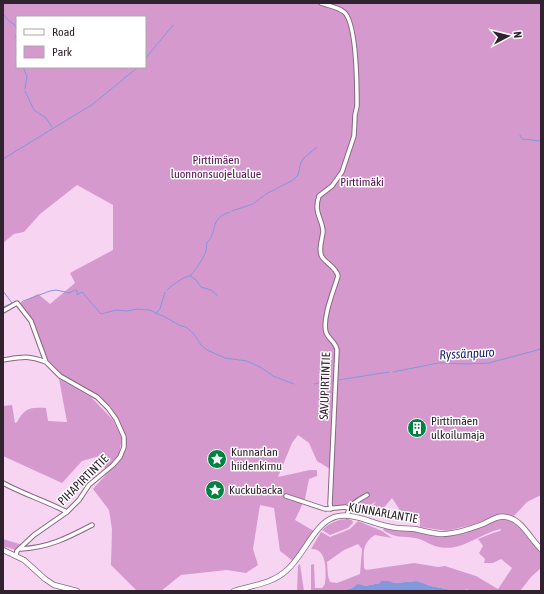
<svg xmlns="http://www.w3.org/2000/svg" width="544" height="594" font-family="'Asap Condensed',sans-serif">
  <rect width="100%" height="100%" fill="#f8d4f3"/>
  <path fill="#d699ce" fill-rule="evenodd" d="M3,3h538v492l-14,7 -13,14 -14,-1 -29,10 -24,6 -27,-4v-9l-17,-3 -11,-17 -16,19 -5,-10 5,-5 -11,5 -10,-4 -26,6 1,-40 -13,-8 -8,-18 -11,-8 -6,8 -14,34 32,-7h7v6l-8,3 -4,20 -10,21 19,11 -21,30 -13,-10 -6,-43 -14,-3 -7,44 5,16 -12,8 -19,-3 -46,5 -20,16h-24l-26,-26 1,-36 -3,-19 -16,-21 28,-31 4,-11 -7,-27 -7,-13 -11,-10 -38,-22 -14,-15 -15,-39 -14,-17 19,-10 12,10 25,-21 -5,-10 43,-23v-45l-36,-20 -37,29 -16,18 -10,2 -11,9zM17,17h128v50h-128z
    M59,379l32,18 22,23 9,18 -3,17 -14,15 -2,-15 -21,6 -20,22 -59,-27v-50l9,-1 3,18 2,-1c8,-14 12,-15 29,-14l2,13 19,1z
    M504,518c16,3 27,21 37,32v18l-10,9 -11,14h-52l-1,-2 -3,2h-8l-25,-5 -14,-5 -23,2 -12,-2 -2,2 -15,3h-10l-3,2 -11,3h-32l2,-1v-25l3,-1 1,24h7l3,-4c1,-11 3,-36 -14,-35l10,-17 9,5 20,-8 8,-8 24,10 10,7 -17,-3c-14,9 -11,18 -11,33l2,2 48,-7 24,4 7,-1 31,10 22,13 14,-21 -11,-9 -8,4h-9l1,-4 -6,-6 4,-7 -5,-7 15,-6 7,-2 1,-2c-21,4 -39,23 -62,18 -7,-1 -13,-6 -20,-8 -14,-4 -21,1 -36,-9l1,-3 28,3 27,5zM358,544l4,5 -2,25 -23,9 -7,-1 -2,-6 -1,-14 17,-12z
    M348,519l4,1 1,3 -5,5 -18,7 -8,-5c8,-7 15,-11 26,-11z
    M3,539l20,6 -7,5 -10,-3h-3z
    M300,564l4,27h-7l1,-25z"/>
  <path fill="#8397db" d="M381,581h8l5,2 23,-2 14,5 25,5h-115l11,-3 6,-4 7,2 15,-3z"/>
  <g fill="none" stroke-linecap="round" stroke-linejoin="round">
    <path stroke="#8397db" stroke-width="1" d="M3,14l7,8 5,3 2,5
      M17,32l-2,5 2,3
      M145,59l28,-34
      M23,67l4,9 -2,13
      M25,91l9,19 12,8 6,9
      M520,135l2,4 19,2
      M3,159l90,-55 45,-37
      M232,211l21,-7 13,-10 27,-14 5,-5 3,-13 4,-5 12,-10
      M190,276l6,4 5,7 10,3 6,5
      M167,290c1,-2 13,-10 15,-11 3,-2 6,-2 9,-4 3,-3 14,-19 15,-24 1,-3 0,-6 1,-9 11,-7 1,-24 23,-30
      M3,291l9,12
      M21,303l2,-2 27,-10 6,-1 14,3 4,-3h3v5l5,-3 19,22 15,-4 10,1 12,-2 12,1 10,5 3,1 18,10 5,1 8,7 7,11 6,5 18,8 22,3 15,7 11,8 21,8
      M3,307l10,-4
      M156,313l4,-4 5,-17
      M393,372l45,-9 29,1 22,-1 52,-14
      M338,380l51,-8
      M314,384l19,-3"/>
    <defs>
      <path id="minor" d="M321,3c8,3 17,4 23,9 13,11 13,76 13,94l-2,9 -1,21 -12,36 -10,14 -13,10c-6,18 4,23 4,36 -1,8 -5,18 -1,25 5,7 14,10 16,19 -4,14 -16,42 -12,56 2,7 10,10 11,18l-7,154 1,5
        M3,311l14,-8 14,18 15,41 14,14 37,21 11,11 8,11 8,18v10l-4,10 -7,8 -24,20 -10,15 -12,12 -33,23 -17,16 -1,4
        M3,360c19,-3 24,-5 43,2
        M3,483c20,11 43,18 64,29
        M286,496l39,13 20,-2 3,1
        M347,516c2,-12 10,-15 20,-21
        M21,549c29,-2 46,-11 71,-24"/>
      <path id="major" d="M3,550l21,10 21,19 9,6 23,6
        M234,591c19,-6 38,-7 53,-21 15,-13 27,-43 43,-51 20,-10 41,5 61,8 8,2 16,1 24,2 8,2 16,4 24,5 14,1 31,-5 44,-10 7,-3 14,-9 23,-7 16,2 24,22 35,32"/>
    </defs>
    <use href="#minor" stroke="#876782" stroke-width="5.5"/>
    <use href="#major" stroke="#876782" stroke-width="6"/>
    <use href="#minor" stroke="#fff" stroke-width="3.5"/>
    <use href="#major" stroke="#fff" stroke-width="4.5"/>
  </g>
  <defs>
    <symbol id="building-disc" viewBox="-11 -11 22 22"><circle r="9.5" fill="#00833e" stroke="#fff"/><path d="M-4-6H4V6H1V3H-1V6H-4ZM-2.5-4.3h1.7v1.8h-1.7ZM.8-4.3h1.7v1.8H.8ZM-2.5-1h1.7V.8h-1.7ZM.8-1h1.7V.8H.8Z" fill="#fff"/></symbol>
    <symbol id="sight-disc" viewBox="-11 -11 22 22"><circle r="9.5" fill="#00833e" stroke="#fff"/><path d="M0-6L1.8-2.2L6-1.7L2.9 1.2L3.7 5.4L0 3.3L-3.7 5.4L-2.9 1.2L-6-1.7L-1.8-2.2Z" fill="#fff"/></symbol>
  </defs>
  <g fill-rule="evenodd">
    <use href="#building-disc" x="406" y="417" width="22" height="22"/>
    <use href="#sight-disc" x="206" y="448" width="22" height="22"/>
    <use href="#sight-disc" x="204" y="479" width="22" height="22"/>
  </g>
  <g text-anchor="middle" stroke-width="3" stroke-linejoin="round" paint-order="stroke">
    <g font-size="12" fill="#580d53" stroke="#fff">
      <text x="216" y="164">Pirttimäen<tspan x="216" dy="14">luonnonsuojelualue</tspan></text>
      <text x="362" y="186">Pirttimäki</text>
    </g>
    <g font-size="12" fill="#30222e" stroke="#fff">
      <text transform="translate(325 386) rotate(-88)" y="4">SAVUPIRTINTIE</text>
      <text transform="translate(83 480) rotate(-45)" y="4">PIHAPIRTINTIE</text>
      <text transform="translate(383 513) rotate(10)" y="4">KUNNARLANTIE</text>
    </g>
    <g font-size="12" fill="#30222e" stroke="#fff" text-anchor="start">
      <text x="431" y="425">Pirttimäen<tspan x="431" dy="14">ulkoilumaja</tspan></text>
      <text x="231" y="456">Kunnarlan<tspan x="231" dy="14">hiidenkirnu</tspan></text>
      <text x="229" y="494">Kuckubacka</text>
    </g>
    <g font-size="13" font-style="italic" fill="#1d2776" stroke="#fff">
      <text transform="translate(467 353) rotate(-3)" y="5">Ryssänpuro</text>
    </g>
  </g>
  <rect width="544" height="594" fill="none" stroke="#30222e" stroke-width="8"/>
  <rect x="16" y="16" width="130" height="52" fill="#ffffff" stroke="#aca7ab"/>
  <rect x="24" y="29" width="20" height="6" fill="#ffffff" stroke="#aca7ab"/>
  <text x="52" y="36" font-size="12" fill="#30222e">Road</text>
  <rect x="24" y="46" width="20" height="12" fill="#d699ce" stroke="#aca7ab"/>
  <text x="52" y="56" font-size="12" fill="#30222e">Park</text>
  <g transform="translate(508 36) rotate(83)" stroke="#ffffff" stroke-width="3" paint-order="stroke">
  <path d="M0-3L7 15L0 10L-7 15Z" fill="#30222e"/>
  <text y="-6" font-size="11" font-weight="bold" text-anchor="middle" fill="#30222e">N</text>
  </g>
</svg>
